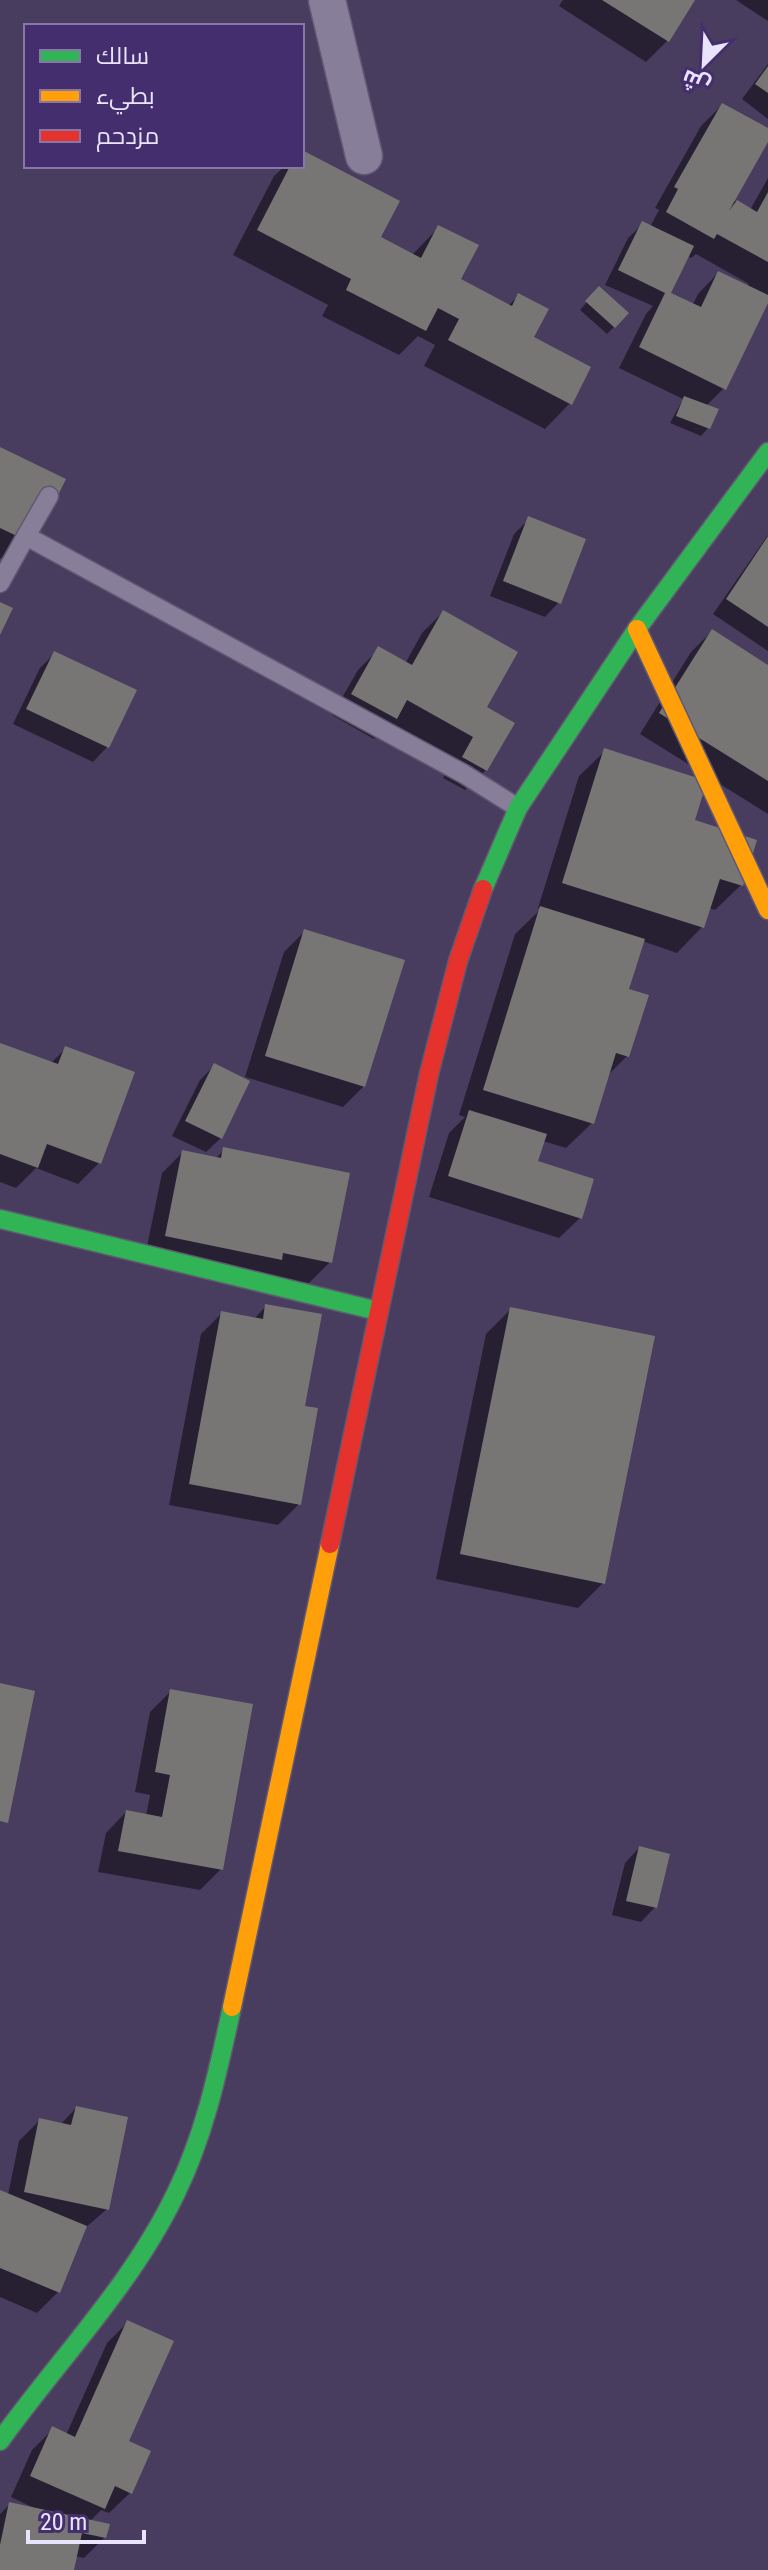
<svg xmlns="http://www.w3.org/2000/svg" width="768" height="2570" font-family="'Roboto Condensed',Cairo,sans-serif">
  <rect width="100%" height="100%" fill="#493d5f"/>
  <path fill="#0007" fill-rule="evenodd" d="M563,0h130l-26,41 -21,21 -87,-56z
    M736,0h32v21z
    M768,64v55l-26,-20z
    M722,105l46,26v7l-35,62 17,10 18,-32v120l-44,90 -18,18 2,22 -7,8 -31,-13 13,-24 -64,-31 27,-54 7,-8 -48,-21 23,-47 15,-14 7,3 9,-17 -4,-2 46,-82zM696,254l53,30 -2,3 -29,-14 -20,21 -6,12 -23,-12 18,-38 4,2z
    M302,152l76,86 34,17 27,-28 19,53 50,26 11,-11 13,43 38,65 -25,26 -121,-63 11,-21 -17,-9 -19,19 -77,-39 6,-11 -95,-50 41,-79 11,-10h17z
    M592,296l22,31 -7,7 -27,-24z
    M0,449l64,31 -52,84 -12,-6z
    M529,519l30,83 -14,15 -55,-21 24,-62z
    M768,535v116l-55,-37z
    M443,612l41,95 2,63 -21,20 -22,-12 11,-19 -64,-36 -16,16 -42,-24 26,-45 21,-21 26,15 17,-31z
    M712,631l56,35v148l-128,-80 51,-82z
    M55,653l79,38 -27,56 -14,15 -80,-38 27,-56z
    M605,751l87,70 49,64 -26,25 -6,-2 -7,19 -25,26 -35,-12 -16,49 1,66 -21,21 -14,46 -26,25 -23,-7 -8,21 45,56 -21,20 -130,-41 20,-64 16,-16 -6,-2 56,-181 26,-25 -3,-1 41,-132z
    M305,931l59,155 -21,21 -98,-30 39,-125z
    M0,1045l51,18 15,-15 33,115 -21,21 -42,-16 -20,20 -16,-6z
    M214,1066l7,72 -15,14 -34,-16 28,-56z
    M224,1150l106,112 -21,21 -164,-27 17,-83 21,-21 32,7z
    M266,1306l37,102 -4,96 -21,21 -109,-20 32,-171 21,-21 32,6z
    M511,1309l92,274 -25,25 -142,-29 50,-245z
    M171,1691l50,178 -21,21 -102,-18 8,-39 20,-21 20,4 4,-21 -15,-3 15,-80z
    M639,1848l16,59 -14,15 -29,-7 13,-52z
    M76,2108l31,101 -23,20 -26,63 -21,21 -37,-16v-105l8,3 11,-54 21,-21 20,5z
    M128,2322l-2,120 4,51 -21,20 -8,-3 -11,11 15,16 -21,21 -9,-2 -3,14h-72v-56l10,-10 24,4 -23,-11 21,-47 21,-21 13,6 41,-92z"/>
  <path fill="#787675" d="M602,0h93l-26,42z
    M768,66v27l-13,-9z
    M722,103l46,25v14l-39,69 8,-11 20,12 11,-20v70l-51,-28 -3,5 -48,-27 12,-23 -4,-2z
    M302,150l98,51 -19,36 40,21 17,-33 41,20 -18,34 51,27 6,-13 31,16 -15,28 57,30 -19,38 -124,-65 11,-21 -21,-11 -12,23 -80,-41 5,-11 -94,-49 33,-64h12z
    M642,221l52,25 -23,47 30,14 17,-36 50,24v8l-42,87 -87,-43 26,-54 -47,-23z
    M599,286l30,27 -14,15 -30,-27z
    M684,396l35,13 -9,20 -34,-13z
    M0,447l66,32 -32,65 -34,-16z
    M528,516l58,23 -25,65 -58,-23z
    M768,536v91l-42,-28z
    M0,602l13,6 -13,27z
    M443,610l75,42 -31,55 28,16 -28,48 -25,-14 11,-20 -66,-37 -10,19 -46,-25 27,-48 34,19z
    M712,629l56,36v116l-109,-68z
    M54,651l83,39 -28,58 -83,-39z
    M604,748l103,33 -12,39 62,20 -14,46 -23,-7 -16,49 -142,-45z
    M540,906l105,33 -16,50 20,6 -20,62 -13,-4 -22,71 -111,-34z
    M304,929l101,31 -40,127 -100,-31z
    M0,1043l58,21 7,-18 70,26 -34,92 -54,-20 -9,24 -38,-14z
    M214,1063l36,18 -28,58 -37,-18z
    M469,1110l78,24 -9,27 56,18 -12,40 -134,-43z
    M223,1147l127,26 -18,90 -49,-10 -1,7 -117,-24 17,-86 39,8z
    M265,1304l57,10 -17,92 13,2 -17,97 -112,-21 32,-173 42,8z
    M510,1307l145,29 -50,248 -145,-30z
    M0,1683l35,8 -27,132 -8,-2z
    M170,1689l83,15 -30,166 -105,-19 8,-41 36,7 8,-42 -15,-3z
    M639,1846l31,8 -13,54 -31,-7z
    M76,2106l52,11 -19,93 -85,-18 15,-74 32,7z
    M0,2190l87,36 -27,67 -60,-25z
    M127,2320l47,21 -45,100 22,10 -19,43 -17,-8 -10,23 -75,-33 22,-50 23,11z
    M9,2502l101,22 -4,14 -24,-5 -8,37h-74v-25z"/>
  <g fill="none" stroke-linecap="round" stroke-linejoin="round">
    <defs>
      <path id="lane" d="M26,536l23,-40
        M0,583l26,-47 438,238 54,34"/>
      <path id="street" d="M327,0l37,156"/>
      <path id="fast" d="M483,889l35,-81 119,-179 131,-177
        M0,1219l378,92
        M0,2441c59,-82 132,-156 176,-248 29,-59 42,-122 56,-186"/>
      <path id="slow" d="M637,629l131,281
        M232,2007l98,-463"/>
      <path id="jam" d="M330,1544l99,-470 29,-113 25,-72"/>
    </defs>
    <use href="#lane" stroke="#615872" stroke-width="21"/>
    <use href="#street" stroke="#615872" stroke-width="39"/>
    <use href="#fast" stroke="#615872" stroke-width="21"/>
    <use href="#slow" stroke="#615872" stroke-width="21"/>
    <use href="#jam" stroke="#615872" stroke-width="21"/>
    <use href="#lane" stroke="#877e9a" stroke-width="18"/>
    <use href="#street" stroke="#877e9a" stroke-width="36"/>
    <use href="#fast" stroke="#30b455" stroke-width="18"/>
    <use href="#slow" stroke="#ff9f0a" stroke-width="18"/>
    <use href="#jam" stroke="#e5322d" stroke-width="18"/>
  </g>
  <rect x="24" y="24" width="280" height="144" fill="#452e6e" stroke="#8777a6" stroke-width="2"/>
  <rect x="40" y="50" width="40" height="12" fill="#30b455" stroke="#8777a6" stroke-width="2"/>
  <text x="96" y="64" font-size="24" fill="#e9e4fb">سالك</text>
  <rect x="40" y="90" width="40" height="12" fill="#ff9f0a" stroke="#8777a6" stroke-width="2"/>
  <text x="96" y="104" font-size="24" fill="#e9e4fb">بطيء</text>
  <rect x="40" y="130" width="40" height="12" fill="#e5322d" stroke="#8777a6" stroke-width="2"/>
  <text x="96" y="144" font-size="24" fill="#e9e4fb">مزدحم</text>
  <g transform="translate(704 64) rotate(204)" stroke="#452e6e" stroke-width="6" paint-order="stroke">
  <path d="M0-6L14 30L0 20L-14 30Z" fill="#e9e4fb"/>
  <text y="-12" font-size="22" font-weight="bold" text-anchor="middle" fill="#e9e4fb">ش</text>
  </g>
  <path d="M28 2530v12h116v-12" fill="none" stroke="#e9e4fb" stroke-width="4"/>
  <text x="40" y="2530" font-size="24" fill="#e9e4fb" stroke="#452e6e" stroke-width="6" paint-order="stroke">20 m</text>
</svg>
